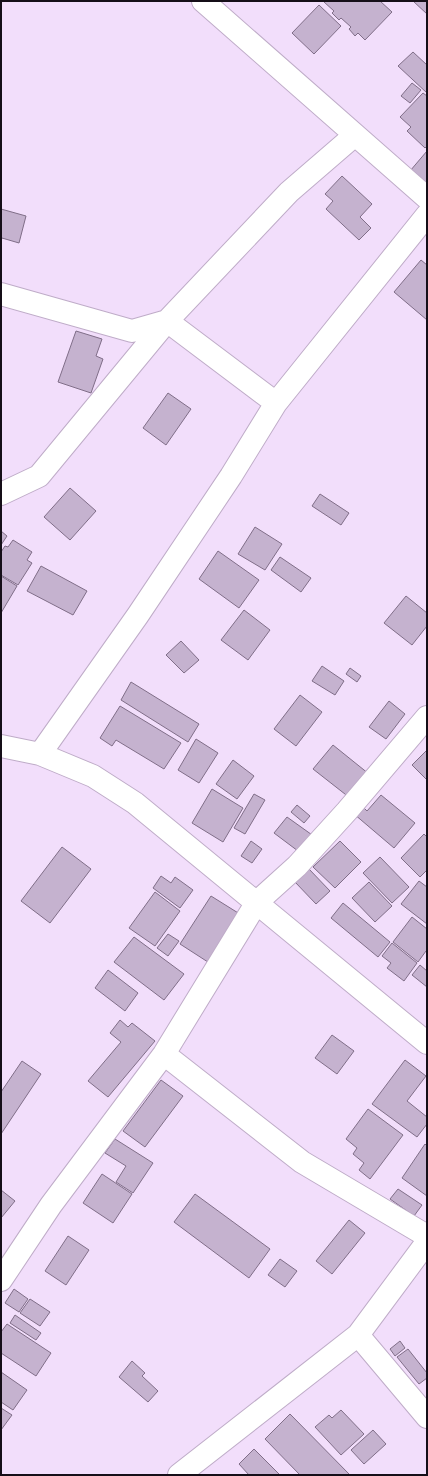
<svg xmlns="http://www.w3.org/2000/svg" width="428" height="1476" font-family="'IBM Plex Sans',sans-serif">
  <rect width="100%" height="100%" fill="#f2defb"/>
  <path fill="#c5b2cf" stroke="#806e88" d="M325,1h55l12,11 -27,28 -7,-7 -3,3 -6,-7 2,-2 -10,-9 -2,2 -7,-7 2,-2 -10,-9z
    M413,1h14v13z
    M319,5l22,21 -27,28 -22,-21z
    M413,52l14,13v28l-29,-27z
    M412,83l9,7 -11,13 -9,-7z
    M423,93l4,3v50l-2,2 -18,-17 4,-4 -11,-10z
    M427,151v34l-17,-14z
    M342,176l30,28 -12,13 11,11 -12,12 -33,-31 7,-8 -8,-7z
    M1,209l25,7 -7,27 -17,-5 -1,3z
    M421,260l6,5v55l-33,-28z
    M76,331l26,8 -6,17 7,3 -12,34 -33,-11z
    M168,393l23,16 -25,36 -23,-17z
    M70,488l26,23 -26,29 -26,-23z
    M320,494l29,19 -8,12 -29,-19z
    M255,527l27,17 -17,26 -27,-16z
    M1,531l6,5 -6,9z
    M13,540l19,12 -5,8 5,3 -14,22 -17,-10v-23l4,-6 3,1z
    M218,551l41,29 -20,28 -40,-29z
    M280,557l31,21 -10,14 -30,-22z
    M41,566l46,25 -14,24 -46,-24z
    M1,576l16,10 -16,27z
    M406,596l21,17v13l-15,19 -28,-22z
    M244,610l26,20 -22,30 -27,-20z
    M181,641l18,19 -15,13 -18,-18z
    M322,666l22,15 -9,14 -23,-14z
    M350,668l11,8 -4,6 -11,-8z
    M131,682l68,42 -11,18 -67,-42z
    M300,695l22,17 -26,34 -22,-17z
    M389,701l16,13 -19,25 -17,-12z
    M120,706l61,37 -17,26 -48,-29 -4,6 -12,-8z
    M196,739l22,14 -19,30 -21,-13z
    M333,745l36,29 -19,24 -37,-29z
    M427,750v30l-15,-15z
    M233,760l21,16 -17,23 -21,-15z
    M212,789l31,19 -20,34 -31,-19z
    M254,794l11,6 -20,34 -11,-6z
    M381,795l34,28 -21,25 -40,-34 7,-9 6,6z
    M297,805l13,11 -6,7 -13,-11z
    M287,817l28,20 -13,17 -28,-21z
    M424,834l3,3v33l-7,7 -19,-19z
    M251,841l11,8 -10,14 -11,-7z
    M340,841l21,21 -26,26 -22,-21z
    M62,847l29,22 -41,54 -29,-22z
    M380,857l29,30 -17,16 -29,-30z
    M309,869l21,22 -14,13 -21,-22z
    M161,876l10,7 4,-6 18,13 -13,18 -27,-20z
    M419,881l8,6v37l-26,-20z
    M369,882l23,24 -17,16 -23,-24z
    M155,892l25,19 -25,35 -26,-18z
    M211,896l32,20 -32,48 -31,-20z
    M343,903l47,39 -12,15 -47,-39z
    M412,917l15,12v23l-1,-1 -8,11 -25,-20z
    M168,934l11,7 -11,15 -11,-8z
    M134,937l50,37 -20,26 -50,-38z
    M392,943l25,20 -13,18 -17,-13 4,-5 -9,-7z
    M420,965l7,6v16l-15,-12z
    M108,970l30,23 -13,18 -30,-23z
    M120,1020l8,7 4,-4 23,18 -47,56 -20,-16 33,-39 -11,-9z
    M332,1035l22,16 -17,23 -22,-16z
    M405,1060l21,16 -19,25 20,16v7l-10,13 -45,-33z
    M22,1061l19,13 -40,60v-42z
    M161,1080l22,16 -38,51 -22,-16z
    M368,1109l35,26 -33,44 -11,-9 5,-7 -11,-9 4,-6 -11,-9z
    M115,1139l38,24 -20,30 -17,-11 10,-16 -21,-13z
    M425,1144l2,2v50l-25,-18z
    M102,1174l30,20 -19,29 -30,-20z
    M398,1189l24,16 -8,11 -24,-17z
    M1,1190l14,11 -14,17z
    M195,1194l75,55 -21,29 -75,-56z
    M349,1220l16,13 -33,41 -16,-13z
    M68,1236l21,14 -23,35 -21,-14z
    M280,1259l17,12 -12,16 -17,-12z
    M14,1289l14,10 -9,13 -14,-9z
    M30,1299l20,13 -10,14 -20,-13z
    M15,1315l26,18 -5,7 -26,-17z
    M7,1324l44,29 -15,23 -35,-23v-21z
    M400,1341l5,7 -10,8 -5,-7z
    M408,1349l19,24v5l-8,6 -22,-27z
    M132,1361l13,12 -3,3 16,15 -10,11 -29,-25z
    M1,1372l26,18 -14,20 -12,-8z
    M1,1408l11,7 -11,15z
    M341,1410l23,24 -23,21 -26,-28 14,-12 3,3z
    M290,1414l60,61h-50l-35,-36z
    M373,1430l13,14 -22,20 -13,-14z
    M254,1449l26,26h-31l-10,-11z"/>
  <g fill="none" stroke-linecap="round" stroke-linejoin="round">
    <defs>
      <path id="minor" d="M203,1l224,197
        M1,294l131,37 35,-10 109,82
        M1,494l38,-18 128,-155 122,-129 66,-57
        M1,746l39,8 53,22 42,27 292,240
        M40,754l98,-139 93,-139 45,-73 151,-188
        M164,1054l138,108 125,74
        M1,1280l50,-75 113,-151 93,-152 40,-36 50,-55 80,-94
        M358,1335l69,82
        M179,1475l179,-140 69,-93"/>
    </defs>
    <use href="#minor" stroke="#bfacc8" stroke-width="24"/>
    <use href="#minor" stroke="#fff" stroke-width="22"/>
  </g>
  <rect width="428" height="1476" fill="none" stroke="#150e18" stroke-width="4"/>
</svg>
